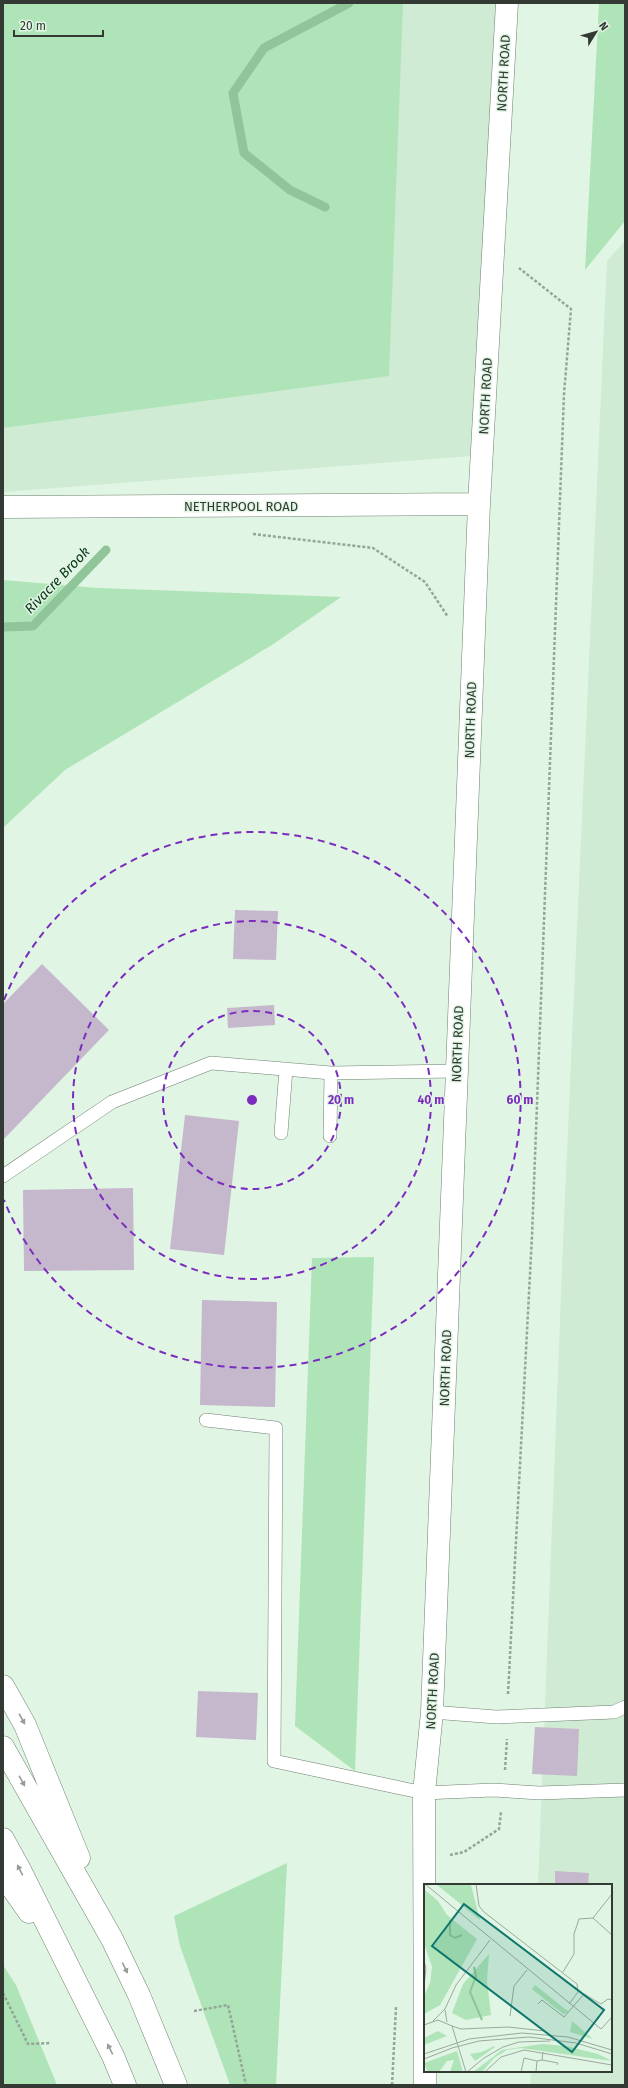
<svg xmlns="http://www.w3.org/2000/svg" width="628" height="2088" font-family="'Fira Sans',sans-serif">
  <rect width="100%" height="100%" fill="#e0f5e3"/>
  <path fill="#cfebd3" d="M3,3h497l-29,453 -468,36z
    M625,241v1844h-95l1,-14h80v-186h-73l26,-667 43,-957z"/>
  <path fill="#afe4b8" d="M3,3h400l-14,373 -386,52z
    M599,3h26v218l-40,49z
    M3,580l95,8 243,9 -69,48 -207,125 -62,58z
    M374,1257l-19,514 -60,-45 17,-468z
    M287,1863l-11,222h-46l-50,-139 -6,-30z
    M3,1965l13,20 41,100h-54z"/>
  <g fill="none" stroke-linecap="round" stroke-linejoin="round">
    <path stroke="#8fc598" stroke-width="9" d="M325,207l-35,-17 -46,-37 -11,-60 31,-45 85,-45
      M3,627l30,-1 73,-76"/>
  </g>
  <path fill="#c5b7cc" d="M235,910l43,1 -2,49 -43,-1z
    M42,964l67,66 -106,110v-136z
    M274,1005l1,20 -47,3 -1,-20z
    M185,1115l54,6 -15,134 -54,-6z
    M133,1188l1,82 -110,1 -1,-81z
    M202,1300l75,2 -2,105 -75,-2z
    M198,1691l60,2 -2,47 -60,-3z
    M535,1727l44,2 -2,47 -45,-2z
    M555,1871l34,2 -1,12h-33z"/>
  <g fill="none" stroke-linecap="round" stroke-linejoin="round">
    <defs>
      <path id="service" d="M281,1133l5,-64
        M330,1136l1,-63
        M3,1176l109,-74 99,-39 120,10 125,-2
        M206,1420l70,8 -2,333 150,32 69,-3 46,3 86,-3
        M432,1712l64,5 118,-5 11,-5"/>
      <path id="minor" d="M3,507l476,-3
        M425,2085l-1,-292 8,-81 47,-1208 28,-501"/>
      <path id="motorway" d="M3,1686l22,39 54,133
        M3,1747l109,192 27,56 37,90
        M3,1839l16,29 94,188 12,29
        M3,1875l26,37"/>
    </defs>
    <use href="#service" stroke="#6e8171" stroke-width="14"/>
    <use href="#minor" stroke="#6e8171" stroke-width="23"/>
    <use href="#motorway" stroke="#6e8171" stroke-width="23"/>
    <path stroke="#95a597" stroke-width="2.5" stroke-dasharray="3 2" stroke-linecap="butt" d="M253,534l120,14 52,34 23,35
      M508,1694l24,-458 32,-842 7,-85 -52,-41
      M505,1770l2,-31
      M450,1855l14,-3 35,-23 2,-17
      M3,1993l25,51 23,-1
      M194,2011l34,-6 18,80
      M392,2085l4,-78"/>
    <use href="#service" stroke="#fff" stroke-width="13"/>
    <use href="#minor" stroke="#fff" stroke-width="22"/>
    <use href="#motorway" stroke="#fff" stroke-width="22"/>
  </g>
  <defs><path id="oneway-solid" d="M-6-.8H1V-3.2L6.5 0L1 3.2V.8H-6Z"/></defs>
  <g fill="#989c99">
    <use href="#oneway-solid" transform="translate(22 1719) rotate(61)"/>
    <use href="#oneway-solid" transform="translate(22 1781) rotate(61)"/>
    <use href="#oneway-solid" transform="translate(20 1870) rotate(-117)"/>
    <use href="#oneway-solid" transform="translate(125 1968) rotate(64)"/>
    <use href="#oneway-solid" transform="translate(110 2049) rotate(-117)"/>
  </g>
  <g fill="none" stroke="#7b2cbf" stroke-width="2" stroke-dasharray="7 5">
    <circle cx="252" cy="1100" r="89"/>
    <circle cx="252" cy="1100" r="179"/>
    <path d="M4 1000A268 268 0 1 1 4 1200"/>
  </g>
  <g text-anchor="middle" stroke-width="3" stroke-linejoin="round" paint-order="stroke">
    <g font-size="13" fill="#323a33" stroke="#e0f5e3">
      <text transform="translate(503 73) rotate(-87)" y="5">NORTH ROAD</text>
      <text transform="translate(485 396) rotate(-87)" y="5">NORTH ROAD</text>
      <text x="241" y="511">NETHERPOOL ROAD</text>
      <text transform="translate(470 720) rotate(-88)" y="5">NORTH ROAD</text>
      <text transform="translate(457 1044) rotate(-88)" y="5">NORTH ROAD</text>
      <text transform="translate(445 1368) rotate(-88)" y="5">NORTH ROAD</text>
      <text transform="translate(432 1691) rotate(-87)" y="5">NORTH ROAD</text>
    </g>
    <g font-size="14" font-style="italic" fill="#0a3417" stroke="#e0f5e3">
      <text transform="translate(57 580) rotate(-46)" y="5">Rivacre Brook</text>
    </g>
  </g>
  <g transform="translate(424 1884)">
    <rect width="188" height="188" fill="#e0f5e3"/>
    <path d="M12,0l35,1 9,35zM0,5l14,12 9,14 30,24 -37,66 -16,9v-18l6,-13 2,-16 -8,-24zM65,70l-2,27 4,34 -25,5 -14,-7 11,-29zM111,101l34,27 -6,2 -31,-25zM148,137l21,18 -23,-7zM14,147l9,5 -23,9v-7zM118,160l24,2 32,8 14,7 -91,-13 -14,2 -13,8 -12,14h-9l29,-22zM70,162l1,1 -20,14 -5,-7 12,-2zM33,167l6,21h-13l4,-12 -7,1 -8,11h-11l-4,-9z" fill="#afe4b8"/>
    <path fill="none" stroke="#8fc598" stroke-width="2" d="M26,36v15l5,3 7,-3M50,83l2,9 -6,16 12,28"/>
    <path fill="none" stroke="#9aaa9d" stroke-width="1" d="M1,0l176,145 11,-12M52,0l3,22 5,6 93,72 1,8 -9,12M169,34l19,-24M0,77l2,7 -2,18M139,88l11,-18v-20l5,-15 14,-1 19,17M114,120l4,-4 22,17 20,-23 17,10 7,-5 4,1M21,126l2,12M86,132l4,-30 13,-16M9,137l12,-12 11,-24 34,-45M0,141l14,-5 14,6 14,46M28,142l9,3 47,-2 37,4M0,170l45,-15 53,-6 46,4 44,13M0,175l28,-11 27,-7 50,-4 47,6 36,11M118,176l16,3 -1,2M43,188l17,-14 19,-11 16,-5 31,-1M61,188l16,-15 23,-7 88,15M97,188l3,-14 13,3M112,188l1,-11 5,-1 1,-8"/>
    <path fill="#0f766e" fill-opacity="0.15" stroke="#0f766e" stroke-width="2" d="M40,20l140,106 -32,42 -140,-106z"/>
    <rect width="188" height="188" fill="none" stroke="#323a33" stroke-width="2"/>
  </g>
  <circle cx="252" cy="1100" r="6" fill="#7b2cbf" stroke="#e0f5e3" stroke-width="2"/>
  <g font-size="12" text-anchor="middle" font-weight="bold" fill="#7b2cbf" stroke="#e0f5e3" stroke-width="3" stroke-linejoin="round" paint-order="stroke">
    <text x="341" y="1104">20 m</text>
    <text x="431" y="1104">40 m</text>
    <text x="520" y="1104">60 m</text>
  </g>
  <rect width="628" height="2088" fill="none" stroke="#323a33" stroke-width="8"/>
  <g transform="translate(596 32) rotate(53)" stroke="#e0f5e3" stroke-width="3" paint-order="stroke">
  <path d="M0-3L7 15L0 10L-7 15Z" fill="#323a33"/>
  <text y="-6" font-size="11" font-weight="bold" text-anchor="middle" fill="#323a33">N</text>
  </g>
  <path d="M14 30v6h89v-6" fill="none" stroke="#323a33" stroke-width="2"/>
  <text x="20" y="30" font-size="12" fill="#323a33" stroke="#e0f5e3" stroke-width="3" paint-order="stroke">20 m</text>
</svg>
